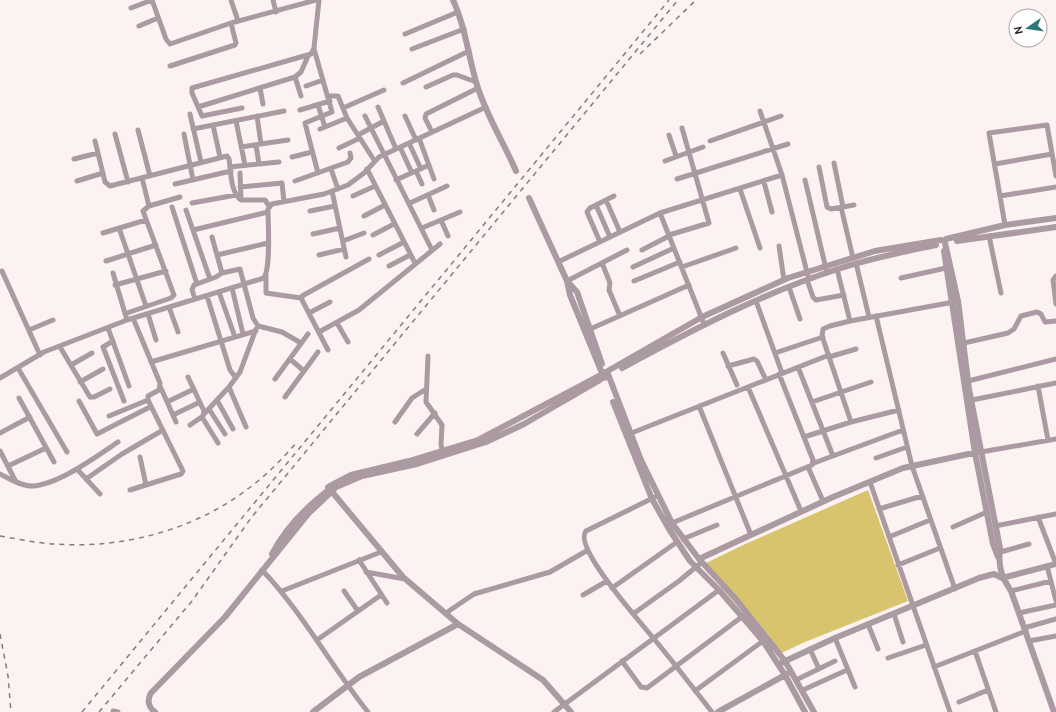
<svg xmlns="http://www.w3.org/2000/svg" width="1056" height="712" font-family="Cabin,sans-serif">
  <rect width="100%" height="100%" fill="#fbf2f1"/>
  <path fill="#d9c46e" d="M868,490l40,111 -103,41 -26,12 -77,-89 41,-20z"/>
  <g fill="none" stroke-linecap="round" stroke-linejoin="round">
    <path stroke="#ab9aa1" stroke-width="5" d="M152,0l14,39 4,5 61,-21 85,-23
      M231,0l7,21
      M273,0l3,12
      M131,8l21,-8
      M139,26l19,-8
      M405,34l53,-22
      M314,49l18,63 -27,11 13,50
      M412,49l52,-20
      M170,66l65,-21 1,-2 -5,-20
      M295,77l6,19
      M403,83l66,-32
      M306,86l17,-6
      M426,87l27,-12h4l19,7
      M260,88l3,16
      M328,96h10l9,22 27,42
      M318,105l7,22
      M198,107l97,-30 6,-5 7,-16
      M378,107l18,42
      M242,108l-40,8 -10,-23v-5l119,-34 3,-6 5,-48
      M343,108l41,-18
      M300,110l30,-9
      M760,111l22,64 26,101
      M190,114l11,48
      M257,116l4,28
      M365,116l67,134
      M405,116l11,24
      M236,121l9,44
      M213,125l7,32
      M193,129l91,-18
      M320,129l27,-11
      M138,130l12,46
      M432,132l-7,-14 1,-4 52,-26
      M115,134l13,48
      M184,134l9,46
      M358,135l26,-14
      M669,135l7,21
      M419,138l15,41
      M95,141l10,41 5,4 117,-30 2,3c2,11 1,33 12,41h24l4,6
      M710,141l71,-25
      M409,143l12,26
      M256,145l3,19
      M241,147l47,-7
      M400,147l12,26
      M339,148l21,-10
      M292,157l20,-5
      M74,159l24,-6
      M665,161l38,-14
      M834,163l9,44
      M995,164l57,-10
      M230,167l49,-5
      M819,167l8,40 4,2 23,-4
      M331,169l7,20
      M367,169l48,94
      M416,171l6,13
      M240,173l1,27
      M142,178l7,28
      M677,179l111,-35
      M396,180l33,-15
      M805,180l22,93
      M77,181l26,-8
      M295,181l53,-19 3,-4 -1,-5
      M764,182l8,30
      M175,184l56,-13
      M240,187l42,-4 2,19
      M740,189l20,59
      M332,191l14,66
      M428,195l6,15
      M353,196l22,-10
      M1000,196l56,-9
      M606,200l14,32
      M192,203l44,-8
      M410,203l37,-17
      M596,205l14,32
      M172,207l25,77
      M841,207l12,51
      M186,210l24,69
      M310,211l25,-5
      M660,213l44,111
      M364,216l21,-11
      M441,220l7,16
      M1005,225l-16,-92 58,-8 9,51
      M119,228l27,78
      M422,228l38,-16
      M193,230l75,-18
      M103,233l43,-13
      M313,234l27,-6
      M373,235l21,-11
      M669,235l40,-12 -27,-95
      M989,236l12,57
      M212,237l10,36
      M343,241l21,-8
      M600,242l-13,-30 3,-4 24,-12
      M779,246l5,34
      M642,250l27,-14
      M217,255l51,-12
      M319,255l25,-6
      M379,255l25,-13
      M106,261l50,-16
      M558,262l102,-49 122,-38
      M602,263l8,20 -1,7 11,26
      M856,263l13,54
      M389,266l21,-11
      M633,267l41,-19
      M682,267l54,-19
      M837,269l13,52
      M2,271l38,84
      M113,273l14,47
      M266,275v18l35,5
      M1056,276l-3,4 3,24
      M901,278l45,-10
      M807,280l6,17 3,3 28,-5
      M567,281l60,-31
      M634,281l46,-19
      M115,285l51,-14
      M789,287l11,32
      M232,288l11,46
      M219,292l16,45
      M207,296l23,74 6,8
      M195,299l-3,-9 2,-5 22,-8 6,-4 18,-4 13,49 5,8 24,6 19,11
      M756,301l26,72
      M169,307l9,25
      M127,313l44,-15 3,-3 -31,-84 6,-5 31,-9
      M309,313l21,-11
      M148,314l8,26
      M876,316l36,150 43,123
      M337,323l11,19
      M108,328l21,58
      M29,330l24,-10
      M588,330l101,-45
      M319,332l40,-22 81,-66
      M113,341l-10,6 21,54
      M964,343l44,-10 6,-4 7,-13 16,-4 4,2 4,8 11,-1
      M60,347l30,50h4l16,-8
      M328,350l-26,-50v-4l67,-37
      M723,353l14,32
      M775,353l48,-16
      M428,356l-2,46 16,23 -1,20 2,8
      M829,357l27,-8
      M290,359l14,12
      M151,362l105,-31
      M71,365l21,-12
      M728,366l26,-7 3,2 9,19
      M798,367l35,89
      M18,368l49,84
      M188,377l16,34 -1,5 -13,9
      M0,378l44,-26 83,-32 137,-42c7,-11 4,-54 4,-69l4,-5 52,-10 24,-9 16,-12 15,-16 107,-50
      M275,379l33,-45
      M968,381l88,-22
      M80,382l23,-13
      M160,386l16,36
      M1038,386l10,54
      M229,387l17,40
      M748,387l53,124
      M285,397l33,-45
      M19,398l35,64
      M217,400l16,29
      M972,400l84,-17
      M79,401l18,33 53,-27
      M167,402l27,-13
      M812,402l59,-20
      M699,406l52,129
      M209,409l16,25
      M899,410l-48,12 -29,-86 1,-7 7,-3 20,-5 104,-19
      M204,414l25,-27 11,-15 16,-43
      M173,415l27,-13
      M109,416l39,-16
      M202,417l16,26
      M395,422l17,-24 14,-9
      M0,433l30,-16
      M417,434l18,-21
      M629,434l200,-79
      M804,437l47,-15
      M0,451l16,31
      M981,452l75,-13
      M140,457l6,28
      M876,458l31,-11
      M814,463l89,-33
      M8,466l38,-18
      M808,467l15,34
      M77,469l23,25
      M0,474c10,5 21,12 32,12 26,-1 65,-30 86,-44
      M86,479l36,-25 41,-24
      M870,482l80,230
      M130,490l51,-16 2,-3 -35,-71v-4l11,-6 1,-7 -27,-65
      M655,497l-69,34c-14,16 57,94 69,109 19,23 38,48 57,72
      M879,509l43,-13
      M1038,517l18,47
      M672,523l140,-58 1,-5 -34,-86
      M995,526l61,-12
      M953,527l34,-15
      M889,537l41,-17
      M683,539l34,-14
      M997,553l32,-9
      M359,560l28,43
      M898,565l42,-17
      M1047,566l9,35
      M262,570c41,43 69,96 106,142
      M366,572l39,7
      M612,588l65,-46
      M282,591l99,-39
      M344,591l14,20
      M1011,591l40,-10
      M583,595l24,-14
      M446,613l28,-19 76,-22 38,-22
      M1019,613l37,-8
      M633,614l46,-33 23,-19
      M894,614l9,28
      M868,624l10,25
      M1024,628l32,-9
      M835,638l20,49
      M317,640l64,-45
      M1029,641l27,-5
      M810,649l9,20
      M975,651l21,61
      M888,658l38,-13
      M622,661l19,26 6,1 96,-72
      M934,667l92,-36
      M796,680l39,-19
      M803,690l44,-20
      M695,691l68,-50
      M959,702l29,-12
      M113,711l5,1
      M554,712l165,-122"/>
    <path stroke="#ab9aa1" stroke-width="6" d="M453,0c13,28 15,56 24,85 9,30 27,58 39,86
      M529,198l38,83 3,14 32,78
      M946,239l59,-14 51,-7
      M957,241l99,-14
      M945,243l13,58 11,88 31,159c-2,18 1,28 11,43l43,121
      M944,251l31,202 18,91 5,13
      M567,281l10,11 25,72
      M622,368c70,-38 141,-75 216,-99 33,-11 65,-17 98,-24
      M606,372l96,-55 86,-39 87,-27 66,-11
      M607,377l-4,1 -1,-5 3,-1 3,2 33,86 31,63 27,36 36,39 50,63 29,51
      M613,402l39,97 17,30 21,32 29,29 44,51 22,34 20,37
      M330,486l21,-11 58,-14 69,-21 123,-65
      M334,488l28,-12 55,-12 69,-22 38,-18 76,-44
      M333,493l1,-5 -6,-1v6h5l70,84 55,47 85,56 28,32
      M272,554c13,-25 32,-45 55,-63
      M699,559l134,-62 70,-29 75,-16
      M781,663l54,-25 144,-60 15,-4 8,4 54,-14
      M155,712c-7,-5 -8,-12 -4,-19l74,-76 83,-103 21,-20
      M313,712l46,-35 99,-53
      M718,712l69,-38"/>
    <path stroke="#877b79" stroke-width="1.5" stroke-dasharray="5 5" stroke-linecap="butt" d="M640,54l56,-54
      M0,536c18,3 36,7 54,8 67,5 137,-13 191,-53 20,-14 37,-32 53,-50
      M0,634l8,42 3,36
      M82,712l587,-712
      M99,712l93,-111 59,-83 427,-518"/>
  </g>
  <g transform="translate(1028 28) rotate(257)"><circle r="19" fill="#ffffff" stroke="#aca6a5"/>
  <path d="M0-3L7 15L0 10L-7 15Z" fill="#2c767a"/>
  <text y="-6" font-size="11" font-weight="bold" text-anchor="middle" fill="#2f201e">N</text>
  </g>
</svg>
